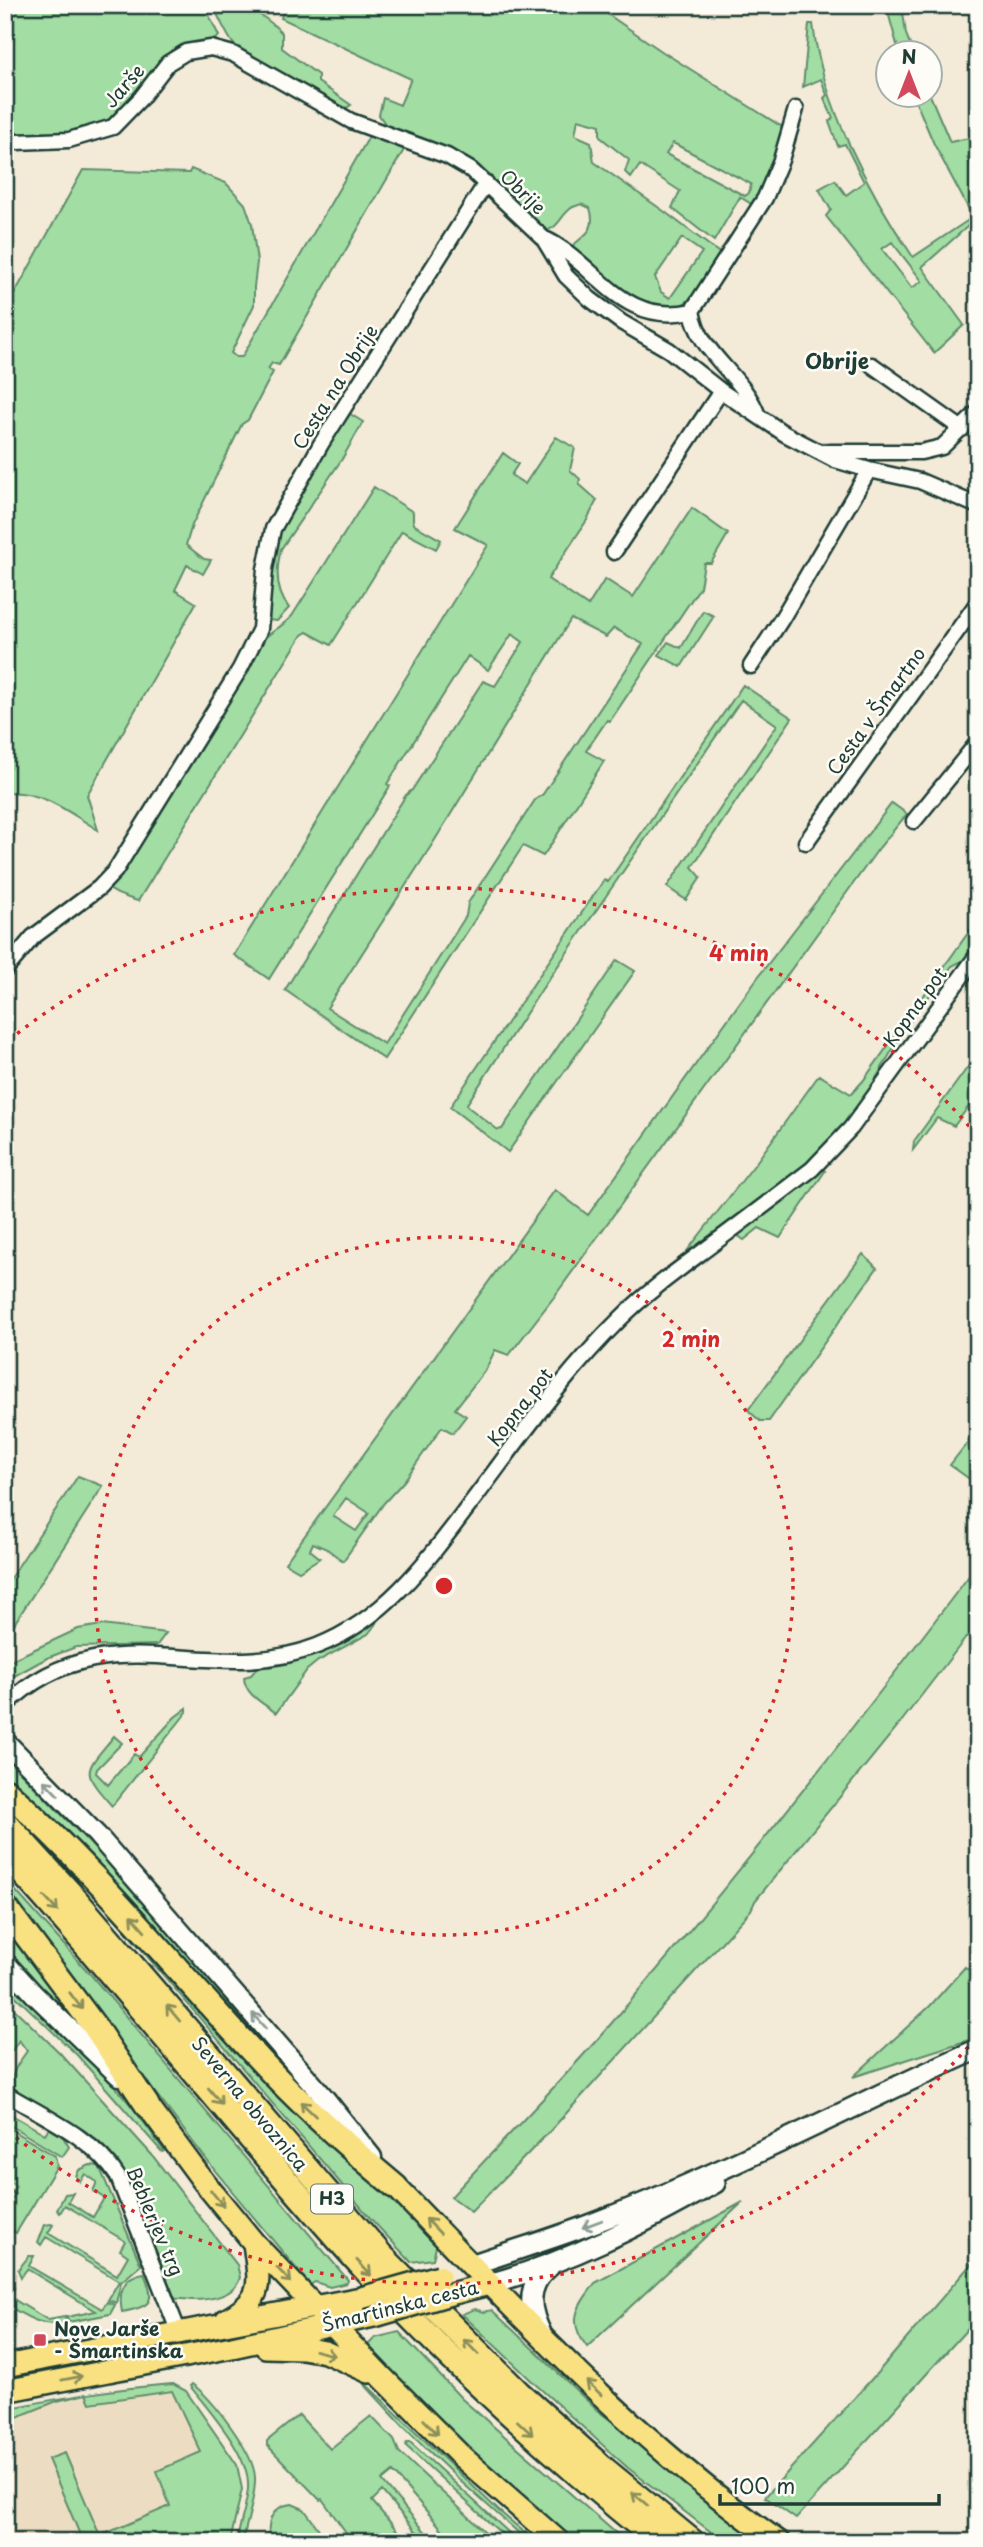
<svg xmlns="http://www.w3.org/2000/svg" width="983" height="2547" font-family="'Playpen Sans',sans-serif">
  <rect width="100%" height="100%" fill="#f3ead8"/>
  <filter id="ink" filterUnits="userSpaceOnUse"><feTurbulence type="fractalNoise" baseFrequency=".0143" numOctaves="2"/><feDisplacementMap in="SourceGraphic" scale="14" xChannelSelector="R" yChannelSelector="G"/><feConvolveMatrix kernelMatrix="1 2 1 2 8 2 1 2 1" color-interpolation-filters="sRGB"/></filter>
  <g filter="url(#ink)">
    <path fill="#ecddc2" d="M172,2390l29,62 -30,54 -71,30 -36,-83 -16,6 35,83h-78v-120l52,-21 30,-7 4,9z"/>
    <path fill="#a2dda3" stroke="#608d6c" stroke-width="2" fill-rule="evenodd" d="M5,5h199l15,31c-13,13 -39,9 -55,21 -12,10 -15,25 -24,37 -4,5 -11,9 -16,14 -37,32 -73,28 -119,24z
      M213,5c31,0 47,5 69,28v15l36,27v7l33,23 -5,3c-35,-16 -80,-34 -109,-60 -8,-7 -19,-32 -24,-43z
      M285,5h309l69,47 124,78 -31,77 -16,-10 -26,44 -42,-33 8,-17 -40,-26 -9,13 -6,-6 4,-12 -29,-23v-12l-22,-6 -3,16 16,7 3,20 71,50 57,43 -27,40 -17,13 -37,-3 -73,-55c13,-14 30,-17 22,-42l-9,-4c-3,2 -8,2 -11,5 -10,8 -12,20 -26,22l-46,-39 -110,-64 -9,-13 4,-17 17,7 11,-26 -130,-61zM673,143l78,41 -2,9 -4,3 -79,-42zM682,238l20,14 -32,46 -9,-6 -6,-15z
      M886,5h16l4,29 7,18h-14z
      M809,24h4c9,79 56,168 100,233l60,-40 -39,-73 -21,-49h17l20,47 28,-6v19l-11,3 11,20v39l-56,50 42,58 -30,28 -108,-137 5,-6 -12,-21 16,-9 11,15 18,-13 -19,-38 -7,2 -9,-24 4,-4 -9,-20 3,-3 -6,-16 -18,8zM892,242l30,39 -10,7 -30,-39z
      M370,135l35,13 -126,217 -7,-2 -4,6 5,3 -25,48 -6,4 -50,101 -6,20 18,14 7,1 -8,14 -16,-9 -12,25 21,13 -109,192 11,35c-28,-17 -58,-41 -93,-37v-482l78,-141 106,3 2,-4 35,14 19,21 7,20 5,38 -3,25v18l-23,48 5,4h6z
      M347,412l16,10 -21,37 -61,90c-5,20 -6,42 8,59l-12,13 -9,-1c-2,-24 0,-57 8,-80 17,-45 47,-87 71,-128z
      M556,437l19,11 -5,22 10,9 -1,5 18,16 -10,20 -39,59 40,27 17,-27 28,18 59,-89 36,26 -17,29h-7l-4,24 -90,134 -3,-1 -21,31 18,10 -54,85 -7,10 -20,-10 -139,213 -99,-69 121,-195 6,-5 71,-109 12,5 28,-44 -11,-8 -24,36 -20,-14 -81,128 3,2 -121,193 -35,-24 254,-410 -33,-17 48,-75 15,11 -7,11 14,9zM571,619l35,18 8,-9 29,16 -100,150 -8,6 -67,103 -2,13 -82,128 -57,-36 106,-165z
      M374,487l39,25v12l28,16 -5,9 -34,-18 -71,114 -24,-13 -5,3 -164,266c-12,-4 -24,-6 -33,-16l155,-243c10,-10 22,-15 32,-26z
      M703,611l11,5 -33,51 -22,-12 9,-13 13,6z
      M743,685l49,33 -100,149 9,10 -15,23 -19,-13 110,-162 -36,-25 -199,289 -75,115 1,3 30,23 4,-1 115,-169 18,11 -127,181 -58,-45 154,-227 4,2z
      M892,803l15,11 -28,34 -325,449 -45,58 -14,-5 -9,19 -31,40 11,7 -13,17 -11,-6 -38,54 -20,22 -41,58 -16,-12 -14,-6 -3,7 10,8 -21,13 -14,-8 270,-373 33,25 170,-238zM346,1498l23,15 -13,18 -23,-15z
      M978,919v25l-10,14 -16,8 -47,62 -45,78 -36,41 -20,20 -122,93 5,-9 68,-87 64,-89 32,19 12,-13z
      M978,1053v41l-24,32 -17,-8 -24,32 1,-9z
      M819,1169l6,2 -45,67 -21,-10 -15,12 -7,-5z
      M863,1254l14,14 -108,153h-9l-12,-11z
      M978,1429v56l-28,-20z
      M78,1476l25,10 -98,152v-52z
      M978,1564v58l-77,100 -146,179 -4,9 -200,220 -80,82 -20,-15c52,-57 108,-113 159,-172 128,-149 249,-304 368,-461z
      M387,1610l-19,24 -50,27 -11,9 -31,43c-13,-10 -32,-19 -32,-36l7,-2 6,-7c51,-3 90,-29 130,-58z
      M102,1625l64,8 -9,12 -81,2 -29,11 -42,23v-18l73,-34z
      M187,1708v4l-75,94c-33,-37 -27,-34 2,-70l8,7 -25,26 -1,4 12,12 26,-31 5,3 36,-40z
      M5,1757l111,113 178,207v4l-289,-301z
      M5,1879l86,96 257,305 -1,3 -17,4 -15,-5 -5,3 -94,-113 -211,-275z
      M95,1895l205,218 137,130 -4,16 -22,3 -40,-43z
      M5,1920l80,107 -3,3 -75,-78z
      M965,1967l13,11v59l-125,40 77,-71z
      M5,1973c57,56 115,110 159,178l-2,1 -85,-97 -71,-68z
      M5,2000l54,52 93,103 85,110 3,12c-4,19 -30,23 -48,23 -6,0 -11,-2 -17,-1l-52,-127c-26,-40 -68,-59 -108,-82 -8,-15 4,-27 12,-39l-8,-11 -14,21z
      M5,2111l40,23 5,-8 12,9 7,12 -7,10 -57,-35z
      M5,2126l50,30 2,10 -41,67 -11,-7v-18l10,-13 -3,-3 4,-6 -11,-7z
      M90,2165l9,1 42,99 -20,17 -5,21 -8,-3 11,-19 -73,-44 -5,8 -3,-3 7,-17 6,-1 2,1 -5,8 69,42 11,-19 -8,-6 5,-9 -60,-36 -5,8 -3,-3 8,-16 8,-1 -5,9 25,15 11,-19 -11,-7 4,-9 -12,-8 -5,8 -4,-6 3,-6z
      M743,2202l-156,145c-21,-27 -9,-40 8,-64z
      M29,2256h5l-5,10 73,43 5,-7 8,3 -5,9 -42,8 -1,-5 29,-6 -69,-42 -6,8 -3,-7z
      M978,2256v61l-182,202 -31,-22 113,-125z
      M144,2273c12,29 8,33 -22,39 -4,-20 1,-36 22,-39z
      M8,2288h6l-4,9 38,23 17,-3 1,6c-25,5 -40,-7 -61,-19v-12z
      M475,2309l9,3 8,-2 106,101 49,36 100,83 -3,12h-20l-96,-74 -94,-85 -72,-69z
      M399,2332l63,67 164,143h-52l-114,-97 -95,-97 10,-10z
      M352,2371l147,140 37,31h-7l-71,-63 -55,-53z
      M173,2384l13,7 51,74 5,24 -12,53h-147l-35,-83 17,-6 35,83 70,-30 -13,-35 44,-19 -29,-61 -82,12 -4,-9 -29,7 -52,21v-13c56,-11 111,-21 168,-25z
      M192,2384c20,14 62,69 63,93 1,22 -9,44 -12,65h-6c2,-18 10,-36 11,-54 2,-33 -38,-76 -58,-102z
      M299,2415l31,34 41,-33 23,24 5,12 97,90h-43l-60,-70 -11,9 52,61h-9l-43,-51 -10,10 35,41h-54l-31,-43 -2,1 -53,-55v-4z
      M407,2442h3l109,100h-9l-5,-5 -99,-91z
      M292,2504l12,5 24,33h-58c-4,-19 1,-36 22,-38z"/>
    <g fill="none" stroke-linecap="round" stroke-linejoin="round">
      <defs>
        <path id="minor" d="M5,140l11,2 53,-2 44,-13 28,-29 27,-35 18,-11 25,-4 22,6 118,67 96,35 24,14 72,68 23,38 24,23 31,23 48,28 52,41 64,43 50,26 34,10 51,11 58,25
          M543,238c55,25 76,89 149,73
          M872,365l90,64
          M758,416c-15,-42 -58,-60 -66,-105l73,-113 16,-38 15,-51
          M821,452h100l21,-5 36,-35
          M614,552l107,-161
          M751,666l30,-46 88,-150
          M914,821l64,-79
          M806,842l172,-240
          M5,970l28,-33 66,-49 16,-17 125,-202 20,-40 5,-60 8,-40 48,-85 165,-261
          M5,1706c98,-96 203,-17 312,-60 71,-27 116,-93 160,-151 45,-60 89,-123 143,-176 24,-24 51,-44 78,-64 38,-28 76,-57 114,-86l39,-41 127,-174
          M5,2093c39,24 88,44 113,84l61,156"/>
        <path id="tertiary" d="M5,1741l92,94 227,262 48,60
          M5,1962l29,32 85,82"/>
        <path id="secondary" d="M471,2265c40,-14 81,-26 120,-41 133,-50 258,-117 387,-175
          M489,2284c80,-22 154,-60 226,-101
          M543,2337c-13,-25 -19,-50 6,-70"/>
        <path id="primary" d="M147,2105l57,77 50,61 129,135 78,78 98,86
          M396,2187c120,124 241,256 383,355
          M454,2293l35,-9
          M226,2320c40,-22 33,-37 28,-77
          M266,2347l36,1 23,4 44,20
          M5,2366l356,-68
          M5,2391l227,-44 146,-32"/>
        <path id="trunk" d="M5,1790c94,84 169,178 255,270 42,46 88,87 136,127
          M5,1822l67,73 310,361 136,136 85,76 90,74
          M5,1854c123,134 234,277 356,411 92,101 192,191 298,277
          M5,1907l90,120 52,78"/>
      </defs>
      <use href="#minor" stroke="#1f3d34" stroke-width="19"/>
      <use href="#tertiary" stroke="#1f3d34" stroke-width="23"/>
      <use href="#secondary" stroke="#1f3d34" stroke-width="24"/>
      <use href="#primary" stroke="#1f3d34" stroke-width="26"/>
      <use href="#trunk" stroke="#1f3d34" stroke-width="28"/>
      <use href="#minor" stroke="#fdfcf7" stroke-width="14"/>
      <use href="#tertiary" stroke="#fdfcf7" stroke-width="18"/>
      <use href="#secondary" stroke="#fdfcf7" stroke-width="19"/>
      <use href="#primary" stroke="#f9e181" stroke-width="21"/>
      <use href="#trunk" stroke="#f9e181" stroke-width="23"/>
      <defs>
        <path id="primary-bridge" d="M361,2298l78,-22
          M378,2315l76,-22"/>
      </defs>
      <use href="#primary-bridge" stroke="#1f3d34" stroke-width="26" stroke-linecap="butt"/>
      <use href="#primary-bridge" stroke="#f9e181" stroke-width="21"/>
    </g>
    <defs><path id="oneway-shaft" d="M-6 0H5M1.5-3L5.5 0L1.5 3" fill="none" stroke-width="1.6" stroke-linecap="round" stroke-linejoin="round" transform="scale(1.75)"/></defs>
    <g stroke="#8e9c96">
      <use href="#oneway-shaft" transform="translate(51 1788) rotate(-134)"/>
      <use href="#oneway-shaft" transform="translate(259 2021) rotate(-131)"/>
      <use href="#oneway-shaft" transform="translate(592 2224) rotate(159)"/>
    </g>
    <g stroke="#8c8f5a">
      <use href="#oneway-shaft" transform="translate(51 1904) rotate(48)"/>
      <use href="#oneway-shaft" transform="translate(138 1923) rotate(-131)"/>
      <use href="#oneway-shaft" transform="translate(76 2001) rotate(53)"/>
      <use href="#oneway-shaft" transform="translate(173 2013) rotate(-130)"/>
      <use href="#oneway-shaft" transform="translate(215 2096) rotate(50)"/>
      <use href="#oneway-shaft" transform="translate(308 2109) rotate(-136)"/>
      <use href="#oneway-shaft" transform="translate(217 2198) rotate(51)"/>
      <use href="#oneway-shaft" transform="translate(433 2226) rotate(-134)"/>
      <use href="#oneway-shaft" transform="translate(364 2268) rotate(47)"/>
      <use href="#oneway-shaft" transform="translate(284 2275) rotate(46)"/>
      <use href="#oneway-shaft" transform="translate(471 2347) rotate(-135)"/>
      <use href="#oneway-shaft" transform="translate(325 2353) rotate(14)"/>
      <use href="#oneway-shaft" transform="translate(72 2378) rotate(-11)"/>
      <use href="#oneway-shaft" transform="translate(594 2388) rotate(-137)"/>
      <use href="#oneway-shaft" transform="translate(431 2427) rotate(45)"/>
      <use href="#oneway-shaft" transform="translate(525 2428) rotate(43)"/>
      <use href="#oneway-shaft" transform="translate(640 2499) rotate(-140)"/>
    </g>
  </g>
  <g fill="none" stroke="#d62828" stroke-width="3.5" stroke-dasharray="3.5 7">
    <circle cx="444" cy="1586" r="349"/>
    <path d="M975 2039A698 698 0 0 1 9 2132M9 1040A698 698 0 0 1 975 1133"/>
  </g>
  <rect fill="#d1495b" stroke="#fdfcf7" stroke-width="2.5" x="33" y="2333" width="14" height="14" rx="3.5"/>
  <g text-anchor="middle" stroke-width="5" stroke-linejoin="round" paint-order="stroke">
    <rect fill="#fdfcf7" stroke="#62766e" stroke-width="2" x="311" y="2184.5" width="42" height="29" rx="5"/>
    <g font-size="18" font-weight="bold" fill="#1f3d34">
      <text x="332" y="2205">H3</text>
    </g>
    <g font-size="19" fill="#1f3d34" stroke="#fdfcf7">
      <text transform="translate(124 86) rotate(-49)" y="7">Jarše</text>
      <text transform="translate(523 192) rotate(44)" y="7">Obrije</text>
      <text transform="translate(335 387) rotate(-58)" y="7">Cesta na Obrije</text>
      <text transform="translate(876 711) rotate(-54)" y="7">Cesta v Šmartno</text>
      <text transform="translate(915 1007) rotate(-54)" y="7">Kopna pot</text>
      <text transform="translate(520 1407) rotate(-52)" y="7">Kopna pot</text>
      <text transform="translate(250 2104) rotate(50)" y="7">Severna obvoznica</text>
      <text transform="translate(155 2221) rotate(67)" y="7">Beblerjev trg</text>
      <text transform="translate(400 2306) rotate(-14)" y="7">Šmartinska cesta</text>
    </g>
    <g font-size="19" font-weight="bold" fill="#1f3d34" stroke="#fdfcf7" text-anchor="start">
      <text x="54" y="2336">Nove Jarše<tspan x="54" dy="22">- Šmartinska</tspan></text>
    </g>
    <g font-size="21" font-weight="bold" fill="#1f3d34" stroke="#fdfcf7">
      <text x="837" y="369">Obrije</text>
    </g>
  </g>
  <circle cx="444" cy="1586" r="10" fill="#d62828" stroke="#fdfcf7" stroke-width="3.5"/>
  <g font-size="21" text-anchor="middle" font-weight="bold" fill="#d62828" stroke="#fdfcf7" stroke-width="5" stroke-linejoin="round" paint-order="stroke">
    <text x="739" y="961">4 min</text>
    <text x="691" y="1347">2 min</text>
  </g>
  <rect width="983" height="2547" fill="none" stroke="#fdfcf7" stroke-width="28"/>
  <rect x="14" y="14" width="955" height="2519" fill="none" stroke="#1f3d34" stroke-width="2.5" filter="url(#ink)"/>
  <g transform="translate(909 74)"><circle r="33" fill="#fdfcf7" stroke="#a4b0a9" stroke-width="2"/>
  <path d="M0-5L12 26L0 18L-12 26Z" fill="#d1495b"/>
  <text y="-10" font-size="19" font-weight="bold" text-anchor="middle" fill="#1f3d34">N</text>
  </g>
  <path d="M720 2494v10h219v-10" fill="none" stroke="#1f3d34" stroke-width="3.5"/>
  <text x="731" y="2494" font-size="21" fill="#1f3d34" stroke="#fdfcf7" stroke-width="5" paint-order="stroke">100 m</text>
</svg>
